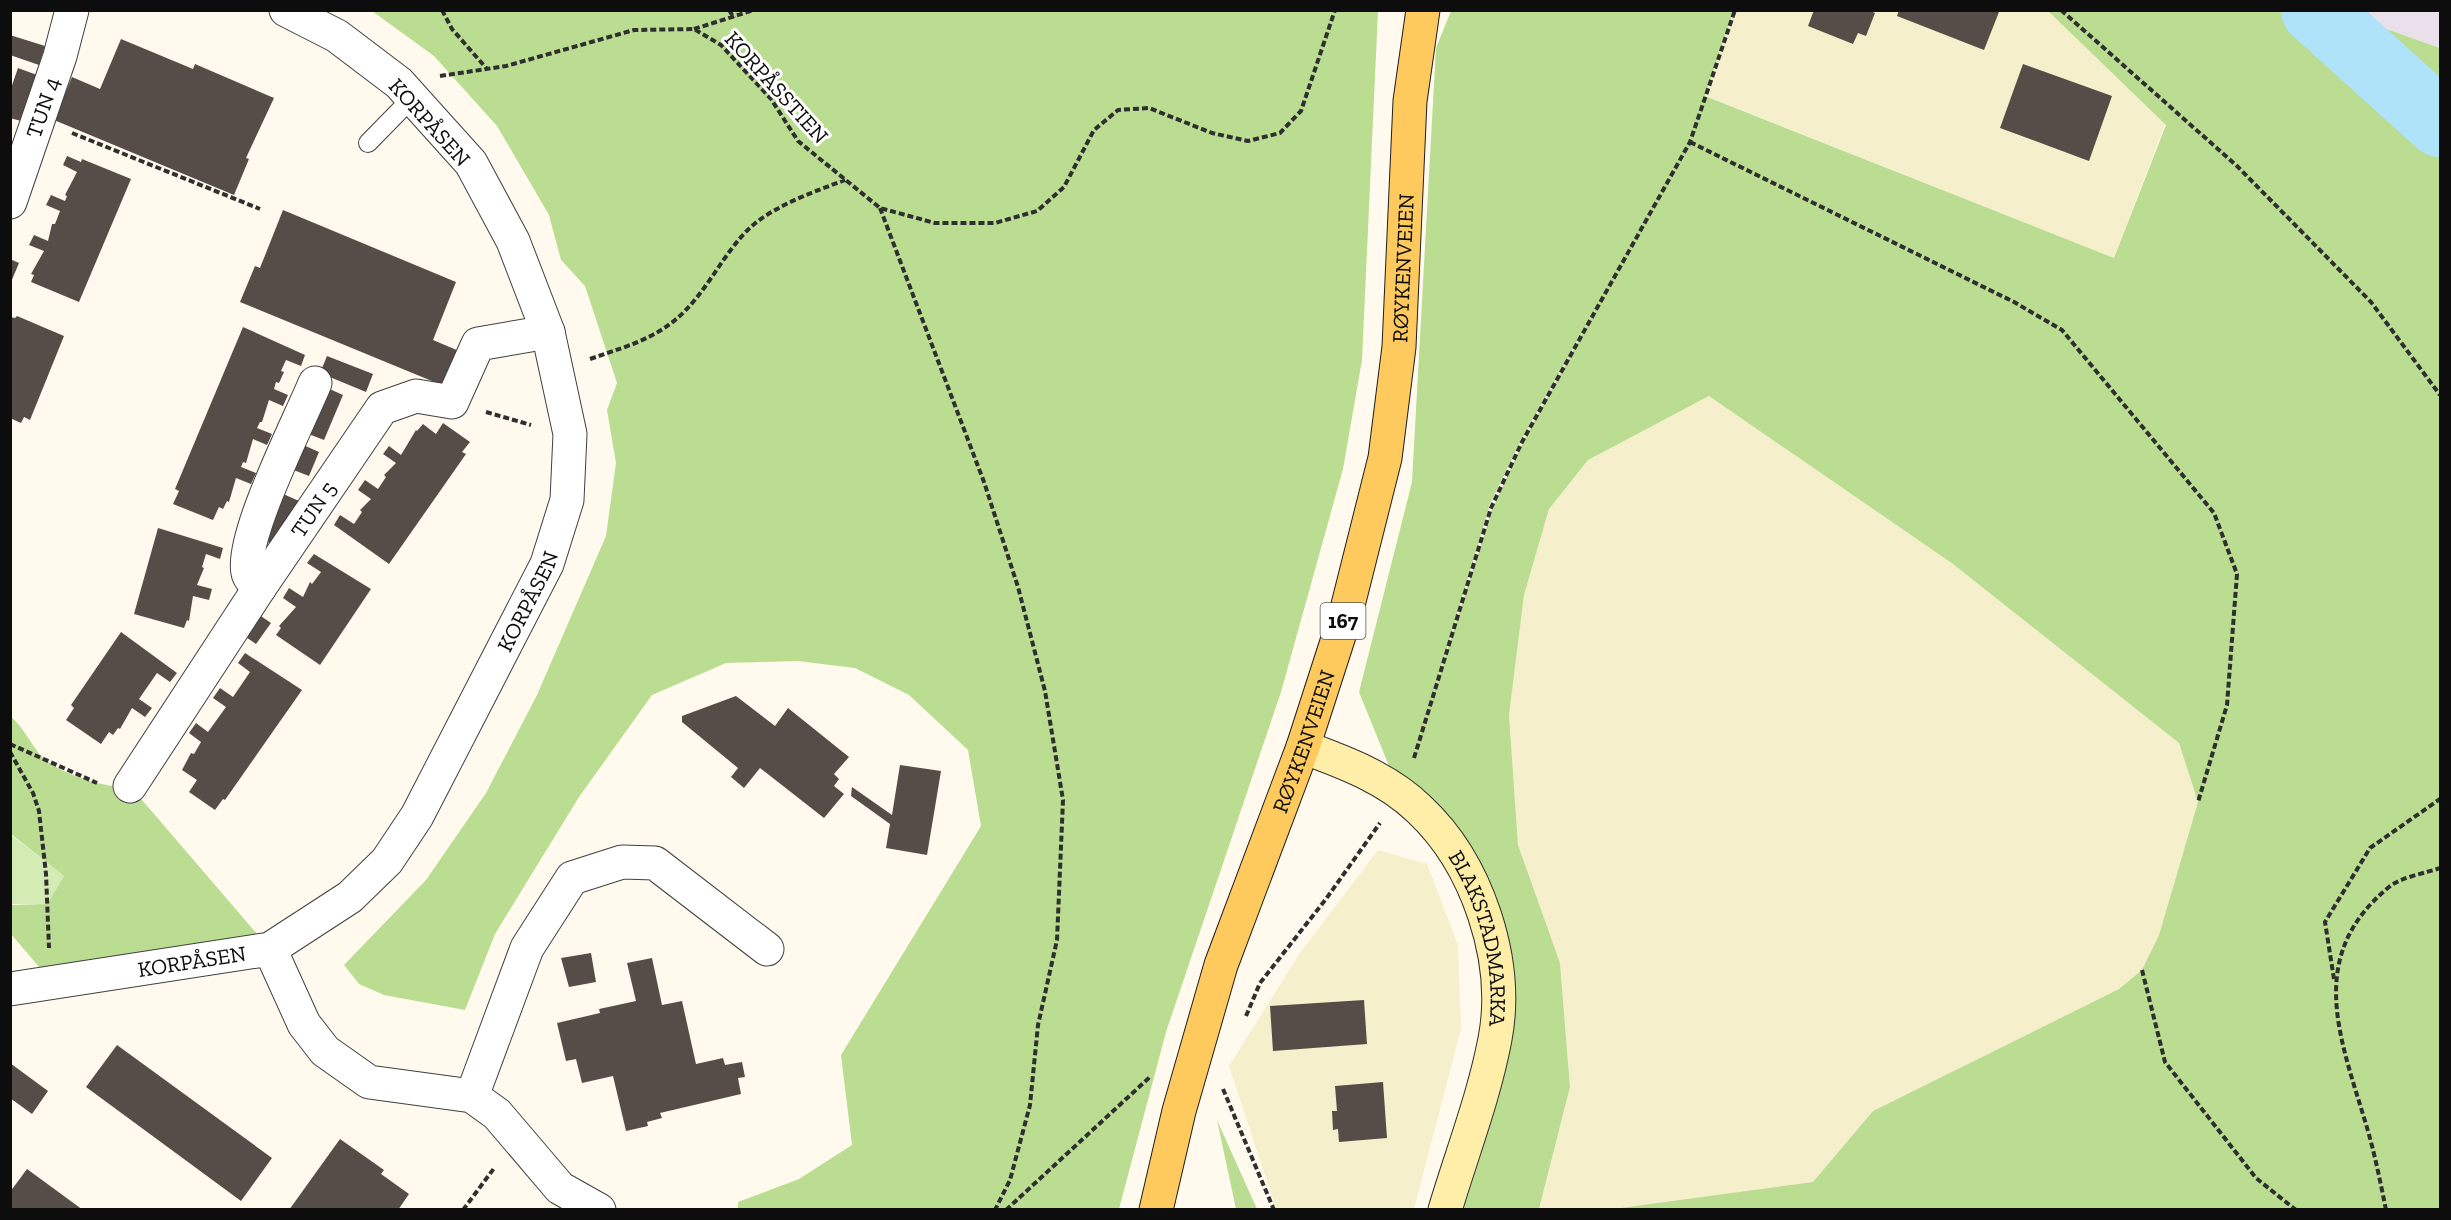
<svg xmlns="http://www.w3.org/2000/svg" width="2451" height="1220" font-family="'Zilla Slab',serif">
  <rect width="100%" height="100%" fill="#fffaed"/>
  <path fill="#eae0ec" d="M2337,11h103v37z"/>
  <path fill="#f6efcb" d="M1733,11h315l117,113 -51,134 -408,-162z
    M1709,396l244,168 226,179 19,59 -39,133 -17,35 -23,19 -246,122 -60,72 -200,26 -74,1 31,-123 -10,-124 -42,-118 -9,-130 15,-120 25,-86 39,-49z
    M1378,850l49,14 31,81 3,84 -47,180h-138l-47,-143 71,-113z"/>
  <path fill="#d5ebb4" d="M10,834l54,42 -17,28h-36z"/>
  <path fill="#badd92" fill-rule="evenodd" d="M372,11h1006l-16,349 -19,109 -62,223 -115,340 -47,177h-381v-7l61,-23 53,-34 -11,-90 140,-229 -13,-76 -59,-55 -54,-27 -57,-7 -72,2 -74,32 -73,102 -84,137 -30,76 -81,-15 -25,-11 -15,-19 82,-85 60,-87 51,-98 69,-159 10,-73 -9,-53 10,-27 -32,-97 -24,-26 -12,-45 -52,-89 -63,-70z
    M1451,11h282l-28,85 409,162 52,-133 -118,-114h288l104,37v1161h-827l200,-27 60,-71 246,-122 23,-19 17,-35 39,-133 -19,-59 -226,-179 -244,-168 -121,64 -39,49 -25,86 -15,120 9,130 42,118 10,124 -31,122h-95l51,-172 -37,-181 -58,-63 -41,-101 53,-210 24,-434zM1604,294l-80,146 -32,70 -59,185 57,-191 31,-64z
    M10,716c14,11 21,29 32,41 16,16 66,33 88,29l140,163 -219,32 -40,-47 1,-29 35,-1 17,-28 -53,-42z
    M1217,1120l40,89h-21z"/>
  <g fill="none" stroke-linecap="round" stroke-linejoin="round">
    <path stroke="#aee3f9" stroke-width="68" d="M2315,10l125,113"/>
  </g>
  <path fill="#564d48" d="M1814,10h54l7,3 -9,23 -8,-3 -5,11 -45,-18z
    M1899,10h97l3,2 -15,38 -87,-34z
    M10,35l35,11 -6,19 -29,-10z
    M121,39l72,30 2,-5 79,34 -28,60 3,1 -15,36 -180,-75 18,-43 28,12z
    M2023,64l89,32 -23,65 -89,-33z
    M18,68l19,7 -16,46 -11,-3v-27z
    M67,156l14,6 1,-3 49,20 -52,123 -48,-20 3,-7 -3,-1 13,-23 -15,-6 5,-10 14,6 4,-17h3l5,-13 -14,-6 5,-10 14,6 2,-5 -2,-1 12,-23 -14,-7z
    M283,210l173,72 -23,58 26,11 -15,35 -204,-84 15,-36 5,2z
    M10,259l9,4 -8,19h-1z
    M17,316l47,20 -34,84 -6,-3 -3,6 -11,-5v-101l5,1z
    M243,327l62,28 -4,11 -15,-6 -5,11 3,1 -5,11 -3,-1 -2,7 14,6 -5,11 -14,-6 -7,22h-2l-3,6 15,6 -5,11 -14,-6 -7,24 -3,-1 -2,5 15,6 -5,11 -15,-6 -7,24 -2,-1 -4,8 -4,-2 -6,13 -40,-16 6,-13 -4,-2z
    M327,356l46,18 -7,18 -46,-19z
    M325,387l18,8 -19,45 -18,-7z
    M443,423l27,19 -8,10 4,2 -77,110 -55,-39 6,-10 14,9 8,-12 -2,-2 11,-11 -13,-9 7,-10 13,9 8,-12 -2,-2 12,-12 -13,-9 6,-8 12,9 15,-25 1,1 6,-7 13,10z
    M301,444l18,8 -10,24 -18,-7z
    M281,493l18,8 -20,46 -18,-8z
    M158,528l65,20 -3,11 -14,-5 -4,13 2,1 -7,17 15,4 -3,11 -16,-4 -4,25 -2,-1 -3,8 -50,-14z
    M314,554l57,35 -51,76 -44,-30 5,-7 -2,-2 17,-19 -13,-9 6,-10 14,9 7,-15 2,2 9,-12 -14,-9z
    M255,612l16,11 -15,21 -16,-11z
    M121,632l56,41 -7,9 -13,-9 -18,26 13,9 -7,9 -13,-9 -12,21 -2,-1 -5,7 -4,-3 -8,12 -35,-24 8,-12 -3,-3z
    M245,653l57,37 -77,110 -2,-1 -8,11 -26,-18 8,-12 -15,-10 9,-17 3,1 7,-12 -12,-9 7,-10 12,9 18,-25 -13,-9 7,-10 13,9 17,-25 -12,-9z
    M736,696l39,30 13,-18 61,49 -15,17 5,5 -5,7 10,8 -20,24 -64,-50 -16,20 -13,-11 7,-9 -56,-46v-6z
    M900,765l41,6 -14,84 -41,-7 4,-24 -39,-28 1,-9 40,28z
    M591,953l5,29 -27,5 -8,-29z
    M652,958l10,47 20,-4 14,63 27,-6 2,7 17,-3 3,15 -7,1 3,16 -81,19 2,5 -15,4 1,4 -22,5 -13,-55 -31,7 -6,-24 -10,2 -9,-38 43,-10 -1,-4 37,-8 -9,-38z
    M1364,1000l3,44 -94,7 -3,-45z
    M117,1045l155,113 -31,43 -155,-114z
    M10,1063l38,28 -16,23 -22,-16z
    M1383,1082l4,56 -48,4 -1,-13 -5,1 -1,-19h5l-2,-25z
    M340,1139l44,31 -3,4 28,20 -11,16h-109z
    M27,1169l56,41h-73v-18z"/>
  <g fill="none" stroke-linecap="round" stroke-linejoin="round">
    <defs>
      <path id="lane" d="M368,143l45,-46"/>
      <g id="street">
        <path id="s1" d="M10,202l50,-146 12,-46"/>
        <path d="M260,587c-5,-4 -10,-7 -12,-14 -9,-34 52,-153 67,-190"/>
        <path id="s2" d="M130,786l130,-199 122,-179 34,-12 36,6 26,-58 70,-12"/>
        <path d="M270,949l34,75 21,27 44,31 103,14 25,18 63,74 39,22"/>
        <path id="s3" d="M10,989l260,-40 80,-52 37,-36 30,-45 130,-252 20,-64 3,-66 -22,-102 -35,-91 -42,-78 -72,-80 -62,-47 -51,-26"/>
        <path d="M472,1096l55,-148 45,-70 50,-16 33,1 112,86"/>
      </g>
      <g id="secondary">
        <path id="s4" d="M1303,747c41,15 84,31 116,62 58,54 91,151 76,230 -11,58 -33,114 -50,171"/>
      </g>
      <g id="primary">
        <path id="s5" d="M1156,1210l23,-99 42,-146 82,-218 42,-130 40,-159 14,-111 11,-246 13,-91"/>
      </g>
    </defs>
    <use href="#lane" stroke="#404040" stroke-width="20"/>
    <use href="#street" stroke="#404040" stroke-width="35"/>
    <use href="#secondary" stroke="#2f2f2f" stroke-width="35"/>
    <use href="#primary" stroke="#1e1e1e" stroke-width="35"/>
    <path stroke="#2f2f2f" stroke-width="4" stroke-dasharray="6 3" stroke-linecap="butt" d="M442,10l10,19 35,40
      M729,10l5,8
      M2061,10l176,156 134,136 69,93
      M694,29l60,-19
      M440,76l66,-10 128,-36 60,-1 27,16 50,54 27,42 82,67 55,15h60l42,-12 27,-24 30,-57 24,-20 31,-2 63,25 36,8 32,-8 21,-22 34,-101
      M72,133l188,76
      M1690,142l324,160 48,28 152,183 23,61 -10,131 -29,97
      M880,208l104,274 34,105 27,104 18,109 -6,140 -19,85 -8,80 -20,75 -15,30
      M590,359c46,-16 77,-23 108,-63 19,-24 36,-57 60,-75 26,-19 58,-30 87,-41
      M486,412l45,13
      M10,744l87,39
      M10,752l23,41 6,18 7,63 3,74
      M1414,758l77,-250 31,-66 168,-300 45,-132
      M2142,970l23,92 91,116 40,32
      M2334,979l-9,-57 45,-74 70,-49
      M1246,1016l14,-33 66,-84 54,-76
      M1223,1089l51,121
      M463,1210l32,-43
      M1006,1210l145,-134
      M2386,1210c-6,-30 -12,-60 -21,-89 -26,-86 -59,-166 24,-234 12,-10 37,-14 51,-19"/>
    <use href="#lane" stroke="#fff" stroke-width="18"/>
    <use href="#street" stroke="#fff" stroke-width="33"/>
    <use href="#secondary" stroke="#ffeea8" stroke-width="33"/>
    <use href="#primary" stroke="#ffca5d" stroke-width="33"/>
  </g>
  <g text-anchor="middle" stroke-width="6" stroke-linejoin="round" paint-order="stroke">
    <rect fill="#fff" stroke="#565656" stroke-width="1.5" x="1320.5" y="603" width="45" height="36" rx="4.5"/>
    <g font-size="21" font-weight="bold" fill="#0d0d0d">
      <text x="1343" y="628">167</text>
    </g>
    <g font-size="22" fill="#0d0d0d" stroke="#fff">
      <text transform="translate(777 87) rotate(48)" y="8">KORPÅSSTIEN</text>
      <text dy="8" stroke="none"><textPath href="#s1" startOffset="100">TUN 4</textPath></text>
      <text transform="translate(430 122) rotate(48)" y="8">KORPÅSEN</text>
      <text dy="8" stroke="none"><textPath href="#s5" startOffset="978">RØYKENVEIEN</textPath></text>
      <text dy="8" stroke="none"><textPath href="#s2" startOffset="332">TUN 5</textPath></text>
      <text dy="8" stroke="none"><textPath href="#s3" startOffset="706">KORPÅSEN</textPath></text>
      <text dy="8" stroke="none"><textPath href="#s5" startOffset="492">RØYKENVEIEN</textPath></text>
      <text dy="8" stroke="none"><textPath href="#s4" startOffset="280">BLAKSTADMARKA</textPath></text>
      <text dy="8" stroke="none"><textPath href="#s3" startOffset="184">KORPÅSEN</textPath></text>
    </g>
  </g>
  <rect width="2451" height="1220" fill="none" stroke="#0d0d0d" stroke-width="24"/>
</svg>
